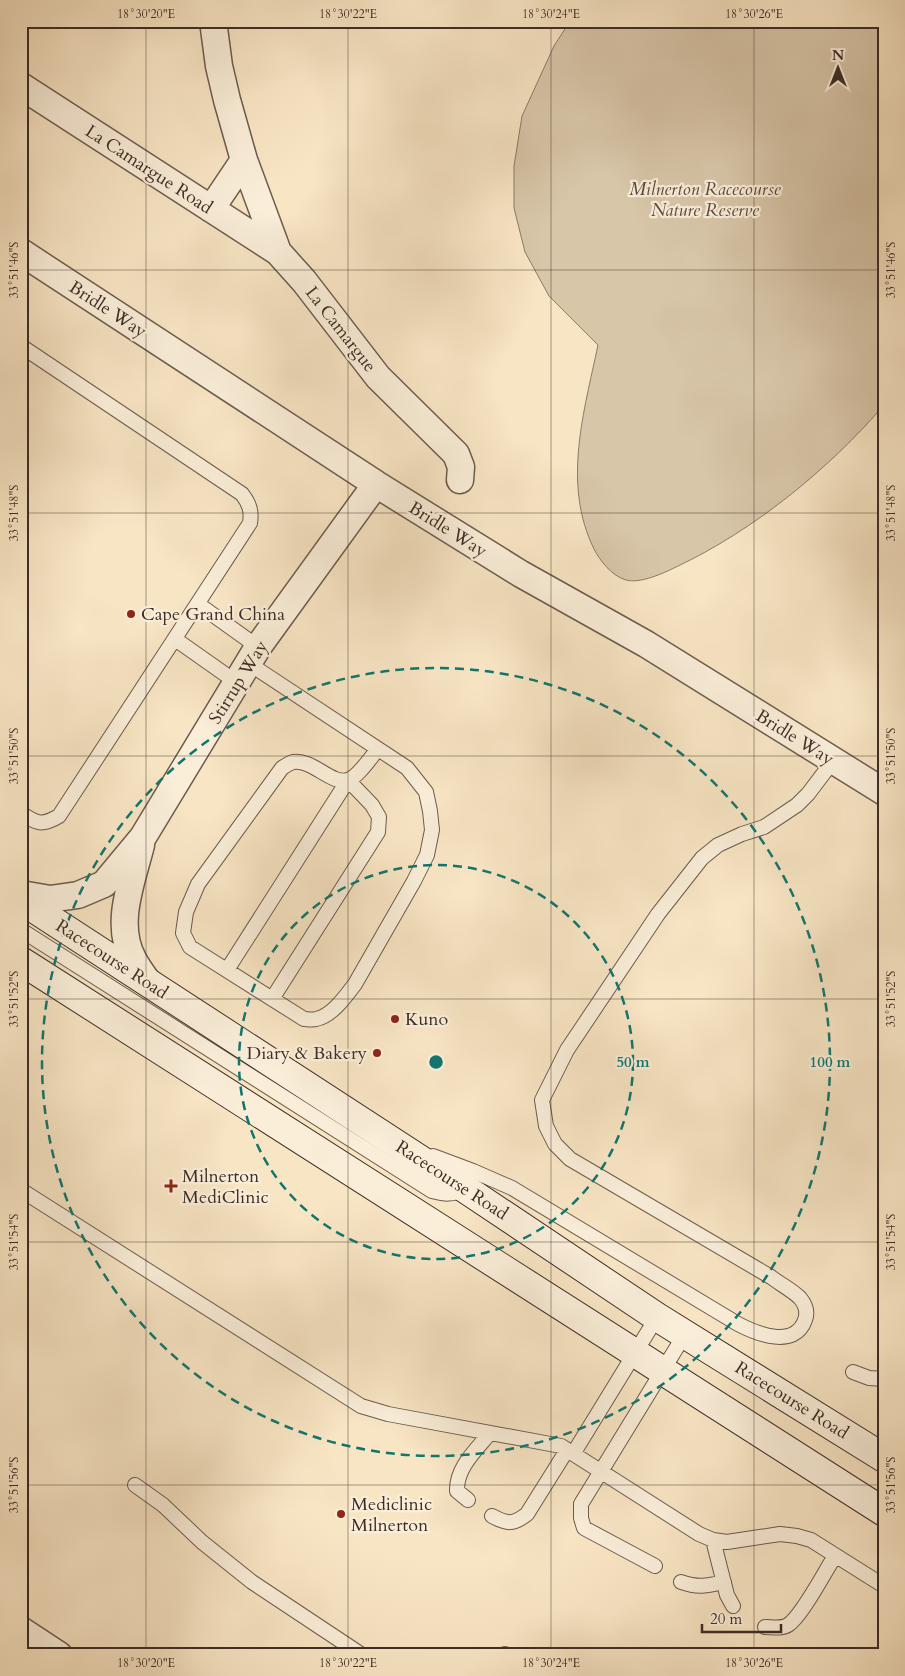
<svg xmlns="http://www.w3.org/2000/svg" width="905" height="1676" font-family="Cardo,serif">
  <rect width="100%" height="100%" fill="#f8e5c4"/>
  <filter id="stains"><feTurbulence type="fractalNoise" baseFrequency=".004" numOctaves="4"/><feColorMatrix values="0 0 0 0 .2 0 0 0 0 .09 0 0 0 0 .02 0 0 0 .5 -.17"/></filter>
  <radialGradient id="worn" r=".72"><stop offset=".6" stop-color="#630" stop-opacity="0"/><stop offset="1" stop-color="#630" stop-opacity=".3"/></radialGradient>
  <path fill="#d8c6a9" stroke="#8a7a68" d="M570,21h314v384c-55,64 -131,126 -208,162 -12,6 -36,17 -50,13 -14,-4 -26,-19 -32,-31 -32,-65 -10,-137 4,-204l-49,-49 -24,-44 -11,-44v-42l8,-50 32,-70z"/>
  <g fill="none" stroke-linecap="round" stroke-linejoin="round">
    <defs>
      <path id="lane" d="M21,346l221,148c7,9 10,17 8,29l-191,293c-17,10 -22,8 -38,-3
        M198,604l60,43
        M175,639l61,43
        M248,663l159,105 19,24 4,19 2,19 -5,25 -13,26 -59,103c-9,12 -23,32 -39,35 -4,1 -9,0 -12,0l-114,-72 -7,-14 3,-21 12,-28 84,-116c3,-2 8,-5 11,-6 20,-3 38,23 55,18 10,-3 23,-23 30,-31
        M21,930l411,261c12,3 21,5 32,-3
        M227,970l121,-190 24,25 7,12 -1,15 -106,167
        M433,1156l40,15 39,17 226,136c19,10 57,25 67,-4 3,-8 0,-16 -5,-22 -8,-8 -20,-14 -29,-21l-201,-118 -15,-15 -9,-18 -4,-26 25,-50 91,-136 44,-56 16,-13 24,-11 22,-7 33,-22 11,-11 25,-33
        M21,1190l340,216 27,8 173,32 138,88 14,6 14,2 53,-8 17,2 14,4 73,46
        M853,1372l16,6 15,1
        M573,1454l84,-137
        M135,1485l28,20 39,37 50,40 110,73
        M468,1500l-11,-9c-1,-23 19,-41 33,-58
        M492,1516c15,8 21,9 35,-2l40,-64
        M713,1540l14,55 6,11
        M655,1566l-71,-38 -3,-10v-14l104,-170
        M681,1582c17,6 26,4 43,0
        M765,1627c7,0 17,2 23,-2 14,-9 37,-54 47,-69
        M504,1655l1,-1"/>
      <path id="street" d="M213,21l6,45 8,34 17,60 34,92 26,29 74,96 78,77 5,13 -1,13
        M21,86l257,166
        M211,209l33,-49
        M21,252l355,232 145,90 125,70 238,148
        M141,845c-9,36 -27,79 -8,114 4,8 10,16 15,23
        M21,894l29,5 28,-4 26,-11 39,-47 115,-190 118,-163
        M21,1630l38,25"/>
      <path id="secondary" d="M21,900l443,288 193,129 227,141
        M21,961l863,551"/>
    </defs>
    <use href="#lane" stroke="#6c5b4e" stroke-width="16"/>
    <use href="#street" stroke="#6c5b4e" stroke-width="29"/>
    <use href="#secondary" stroke="#3d2d26" stroke-width="30"/>
    <use href="#lane" stroke="#faeed9" stroke-width="14"/>
    <use href="#street" stroke="#faeed9" stroke-width="26"/>
    <use href="#secondary" stroke="#faeed9" stroke-width="28"/>
  </g>
  <path fill="none" stroke="#3d2d26" stroke-width="1" stroke-opacity="0.45" d="M146,21v1634M348,21v1634M551,21v1634M754,21v1634M21,27h863M21,270h863M21,513h863M21,756h863M21,999h863M21,1242h863M21,1485h863"/>
  <g fill="none" stroke="#0f766e" stroke-width="2.5" stroke-dasharray="9 6">
    <circle cx="436" cy="1062" r="197"/>
    <circle cx="436" cy="1062" r="394"/>
  </g>
  <g fill="#8f2418" stroke="#faeed9" stroke-width="2">
    <circle cx="131" cy="614" r="5"/>
    <circle cx="395" cy="1019" r="5"/>
    <circle cx="377" cy="1053" r="5"/>
    <path d="M168.5 1178.5h5v5h5v5h-5v5h-5v-5h-5v-5h5z"/>
    <circle cx="341" cy="1514" r="5"/>
  </g>
  <g text-anchor="middle" stroke-width="4.5" stroke-linejoin="round" paint-order="stroke">
    <g font-size="18" fill="#3d2d26" stroke="#faeed9">
      <text transform="translate(149 169) rotate(33)" y="6">La Camargue Road</text>
      <text transform="translate(108 309) rotate(33)" y="6">Bridle Way</text>
      <text transform="translate(341 329) rotate(52)" y="6">La Camargue</text>
      <text transform="translate(448 529) rotate(32)" y="6">Bridle Way</text>
      <text transform="translate(238 682) rotate(-58)" y="6">Stirrup Way</text>
      <text transform="translate(795 737) rotate(32)" y="6">Bridle Way</text>
      <text transform="translate(112 959) rotate(33)" y="6">Racecourse Road</text>
      <text transform="translate(452 1180) rotate(33)" y="6">Racecourse Road</text>
      <text transform="translate(792 1400) rotate(32)" y="6">Racecourse Road</text>
    </g>
    <g font-size="18" font-style="italic" fill="#5c4c40" stroke="#faeed9">
      <text x="705" y="195">Milnerton Racecourse<tspan x="705" dy="21">Nature Reserve</tspan></text>
    </g>
    <g font-size="18" fill="#3d2d26" stroke="#faeed9" text-anchor="start">
      <text x="141" y="620">Cape Grand China</text>
      <text x="405" y="1025">Kuno</text>
      <text x="367" y="1059" text-anchor="end">Diary &amp; Bakery</text>
      <text x="182" y="1182">Milnerton<tspan x="182" dy="21">MediClinic</tspan></text>
      <text x="351" y="1510">Mediclinic<tspan x="351" dy="21">Milnerton</tspan></text>
    </g>
  </g>
  <circle cx="436" cy="1062" r="8" fill="#0f766e" stroke="#faeed9" stroke-width="2.5"/>
  <g font-size="15" text-anchor="middle" font-weight="bold" fill="#0f766e" stroke="#faeed9" stroke-width="4.5" stroke-linejoin="round" paint-order="stroke">
    <text x="633" y="1067">50 m</text>
    <text x="830" y="1067">100 m</text>
  </g>
  <rect width="905" height="1676" fill="none" stroke="#f8e5c4" stroke-width="55"/>
  <g transform="translate(838 68)" stroke="#faeed9" stroke-width="4" paint-order="stroke">
  <path d="M0-4L9 19L0 12L-9 19Z" fill="#3d2d26"/>
  <text y="-8" font-size="14" font-weight="bold" text-anchor="middle" fill="#3d2d26">N</text>
  </g>
  <path d="M702 1624v8h79v-8" fill="none" stroke="#3d2d26" stroke-width="2.5"/>
  <text x="710" y="1624" font-size="15" fill="#3d2d26" stroke="#faeed9" stroke-width="4" paint-order="stroke">20 m</text>
  <rect x="28" y="28" width="850" height="1620" fill="none" stroke="#3d2d26" stroke-width="2"/>
  <g font-size="12" text-anchor="middle" fill="#3d2d26">
    <text x="146" y="18">18°30'20"E</text>
    <text x="348" y="18">18°30'22"E</text>
    <text x="551" y="18">18°30'24"E</text>
    <text x="754" y="18">18°30'26"E</text>
    <text transform="translate(14 270) rotate(-90)" y="4">33°51'46"S</text>
    <text transform="translate(891 270) rotate(-90)" y="4">33°51'46"S</text>
    <text transform="translate(14 513) rotate(-90)" y="4">33°51'48"S</text>
    <text transform="translate(891 513) rotate(-90)" y="4">33°51'48"S</text>
    <text transform="translate(14 756) rotate(-90)" y="4">33°51'50"S</text>
    <text transform="translate(891 756) rotate(-90)" y="4">33°51'50"S</text>
    <text transform="translate(14 999) rotate(-90)" y="4">33°51'52"S</text>
    <text transform="translate(891 999) rotate(-90)" y="4">33°51'52"S</text>
    <text transform="translate(14 1242) rotate(-90)" y="4">33°51'54"S</text>
    <text transform="translate(891 1242) rotate(-90)" y="4">33°51'54"S</text>
    <text transform="translate(14 1485) rotate(-90)" y="4">33°51'56"S</text>
    <text transform="translate(891 1485) rotate(-90)" y="4">33°51'56"S</text>
    <text x="146" y="1667">18°30'20"E</text>
    <text x="348" y="1667">18°30'22"E</text>
    <text x="551" y="1667">18°30'24"E</text>
    <text x="754" y="1667">18°30'26"E</text>
  </g>
  <rect width="100%" height="100%" filter="url(#stains)"/>
  <rect width="100%" height="100%" fill="url(#worn)"/>
</svg>
